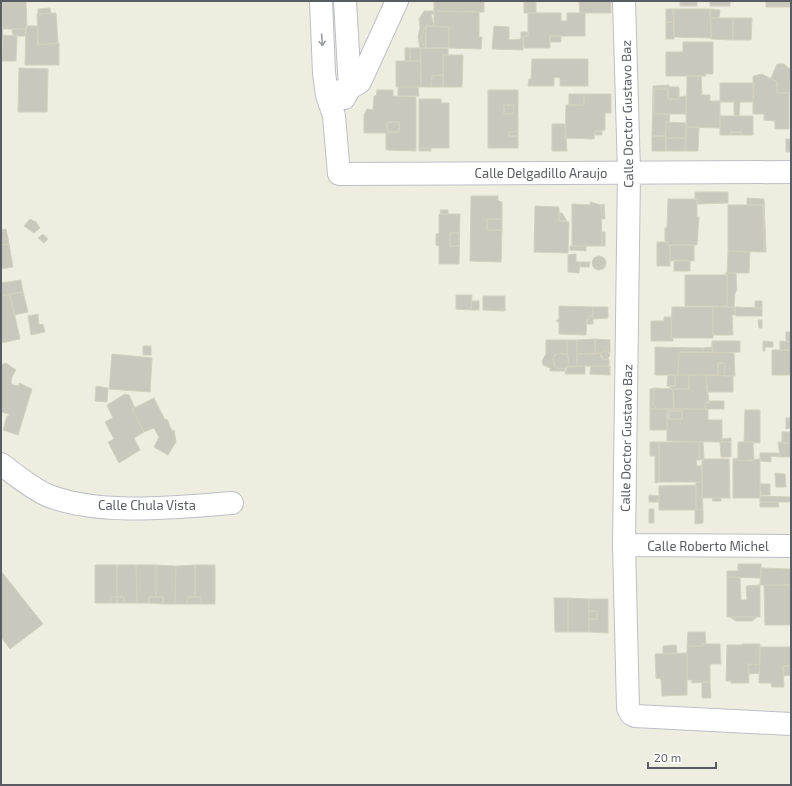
<svg xmlns="http://www.w3.org/2000/svg" width="792" height="786" font-family="'Exo 2',sans-serif">
  <rect width="100%" height="100%" fill="#eeeee0"/>
  <path fill="#c9c8bd" stroke="#d3d1be" fill-rule="evenodd" d="M2,1h24l1,28h-25z
    M434,1h50v11l-50,-1z
    M524,1h12v12h-12z
    M579,1h32v12h-31z
    M680,1h17v5h-17z
    M710,1h20v5h-20z
    M766,1h25v6h-25z
    M1,6h1l1,34h-2z
    M50,8l1,5 -13,1v-5z
    M666,9h7l1,13h-8z
    M673,9h37l1,29 -37,-1z
    M710,9l10,1 -1,8h-9z
    M424,11h10v3h-3l3,12h-8v2h-2l-3,12 4,8h-5l-2,-11 2,-10 -1,-8z
    M434,11l45,1v25h3l-1,12 -32,-1v-21l-15,-1z
    M56,13l2,30 -20,2 -1,-31z
    M528,13h33v8h6v-8h18v23h-35v12h-26l-1,-12h5z
    M711,18h22v22l-22,-1z
    M733,18h19l-1,22h-18z
    M666,22h8v17h-8z
    M26,26h12v19l21,-2v22h-34z
    M426,26l23,1v21h-23z
    M494,26l15,1v13l12,-1v-7h7v4h-5v14l-31,-1z
    M424,28h2l-1,20 -4,-8z
    M12,29h13v7h-12z
    M3,35l14,1 -1,25h-14z
    M550,36h11v6h-11z
    M683,42h30v32h-8l1,2h-40v-24h17z
    M405,48h5v13h-5z
    M410,48h10l1,13h-11z
    M420,48h28v7h-5v20l-11,1 -1,11h-10z
    M443,55h20l-1,32h-19z
    M532,59h56v27h-28v-8l-6,-1v9h-26l1,-7h2z
    M396,61h25v26h-25z
    M777,64h7l7,6 -2,23h-12v-11l-6,-4z
    M19,68l29,1 -1,43h-29z
    M762,74l15,8v11h12v36h-14v-8l-11,-1v-6h-11v-38z
    M443,75v12h-12l1,-11z
    M687,76h14l1,19h8v6h10v27l-34,-1z
    M720,83h34l-1,19h-13l-1,14 -5,-1v-13h-14z
    M669,85v2h10v12h-11v-10h-14v25h16l-1,9 -3,-1 -1,14h-13l1,-50z
    M398,87h20l1,9h-21z
    M654,89h14v10h11v-2l7,-1v18h-32z
    M377,90h16v6l23,1v54l-30,-1v-17h-22v-18l3,-6 6,1 1,-14h2zM387,122h12v10h-12z
    M488,90h30v41l-9,1v4h9v12h-30zM504,105h10l-1,9h-9z
    M569,94h15v11h-15z
    M584,94h27v19h-6v17l-10,1 -1,8 -29,-1 1,-33h18z
    M419,99h22v4h8v45h-30z
    M504,105h10l-1,9h-9z
    M720,116h33v19h-12v-3h-10v3h-11z
    M387,122h12v10h-12z
    M666,122l20,1v15h-21z
    M552,124h13l2,27h-15z
    M686,127h13l-1,24h-13z
    M518,131v5h-9v-4z
    M595,131h7v4h-7z
    M731,132h10v3h-10z
    M652,136h13l1,15h-14z
    M666,138h20l-1,13h-19z
    M786,139h5v13h-5z
    M419,148h12v3h-12z
    M695,192h33v11l-31,1v-5h-2z
    M471,196h27v5l4,1v17h-15v11h15l-1,32 -31,-1z
    M747,198l17,1 2,53h-2l-1,-47h-16z
    M668,199h29v18h2l-2,28h-29v-3l-3,-1v-13h2z
    M590,202l11,3 1,41h-30v-42l18,1z
    M604,204l1,15h-3l-1,-14z
    M728,205h35l1,47 -36,-1z
    M535,206l24,1v14l10,1 -1,31 -34,-1z
    M440,210h8v4h-7z
    M559,213h3l5,8h-8z
    M439,214h21l-1,50h-20v-18l-3,-1v-11l3,-1zM450,233h9v13h-9z
    M30,219l6,3 4,6 -6,5 -10,-7z
    M487,219h15v11h-15z
    M6,229l3,15 -8,1v-15z
    M602,232h3v14h-3z
    M450,233h9v13h-9z
    M43,234l5,5 -4,4 -6,-5z
    M657,242h11v3h2v21h-13z
    M9,244l4,23 -12,2v-24z
    M670,245h24v16h-24z
    M570,246h16v5l-16,-1z
    M728,251l22,1 -1,21h-22z
    M576,254v8h4l-1,11 -11,-1v-17z
    M592 263a7 7 0 1 1 14 0a7 7 0 1 1-14 0Z
    M674,260l16,1v10h-16z
    M580,262h10l-1,5h-9z
    M725,273h11l1,17 -2,3 -1,14h-21l14,-1v-31z
    M685,275h42v31h-42z
    M21,280l2,12 -22,4v-13z
    M23,292l5,20 -14,3 -4,-21z
    M10,294l10,45 -19,4v-47z
    M456,295h16l-1,15 -15,-1z
    M483,296h22v15l-22,-1z
    M472,301h7v9h-8z
    M755,301h7v7h-7z
    M559,306l34,1v9h-4v3h-2l-1,16 -27,-1v-12h-2v-2h2z
    M593,307h15v11l-15,1v5h-6l2,-8h4z
    M672,307h41v31h-42z
    M713,307h22v8h-3l1,20h-20z
    M735,307l27,1v8h-26z
    M38,314l1,11 4,-1 2,8 -14,3 -3,-19z
    M664,317h8l-1,21h2v3h-22v-20h13z
    M758,320h4v8h-3z
    M786,332h5v10l-5,-1z
    M595,339l15,1v13l-5,-3 -4,3 -6,1z
    M595,339v15h-18v-14z
    M546,340h21v15l-7,-2 -5,2 -2,4 2,7 5,3 5,-1v3h-15v-3l-7,-3 -1,-4 4,-7z
    M567,340h10v27h-10l2,-6 -2,-6z
    M712,341h28v11l-28,1z
    M763,341l10,1v5h-8v4h-2z
    M780,341l11,1v8h-11z
    M143,346h8v9h-8z
    M655,347l48,1v4h-24l-1,23h-23z
    M712,347l1,5h-10v-4z
    M772,350h19v25h-19z
    M600.5 355a4.5 4.5 0 1 1 9 0a4.5 4.5 0 1 1-9 0Z
    M679,352l55,1 1,23h-11l1,-13h-7v12h-40z
    M553 361a8 8 0 1 1 16 0a8 8 0 1 1-16 0Z
    M601,353l2,6h6v7h-32v-12z
    M112,354l40,4 -2,34 -41,-3z
    M6,363l10,7 -4,7 -1,6 2,2 6,1v-3l13,6 -14,46 -15,-5 4,-14h2v-2l-8,-2v-47z
    M718,363h7l-1,13 -6,-1z
    M577,366h8v8h-20l2,-7z
    M591,366h19v9l-20,-1z
    M668,375h7v11h-8z
    M675,375h14v14h-19v-3h5z
    M689,375h17l3,28h-4v6h-31l-1,-20h16z
    M706,375l27,1v16h-26z
    M96,386l12,2 -1,14 -12,-1z
    M654,388l19,1 1,20h-19v-3l-2,-1z
    M654,388l-1,17 2,1v3h-5v-20z
    M125,394l4,1 6,13 -3,1 12,23 -10,6 6,12 -21,13 -11,-21 6,-3 -9,-17 8,-4 -6,-13z
    M154,398l11,22 2,-1 5,12 2,-1 2,12 -8,13 -14,-8 5,-10 -5,-9 -10,4 -12,-23z
    M709,401h15v8h-19v-6z
    M650,409h17v21h-17z
    M667,409h41v11h14v22l-55,-1zM669,411h13v8h-13z
    M745,410h15v33l-16,-1z
    M669,411h13v8h-13z
    M786,418h5v10l-5,1z
    M782,432h9v11h-9z
    M731,438v4h-9v-3z
    M650,442h9v40l-4,1v-27h-5z
    M659,442h40v18h-3l1,6h5v16h-43z
    M699,442h4l1,17 -5,1z
    M720,442h11v15h-10z
    M738,442h15l1,18 -16,1z
    M778,442l13,1v14h-11z
    M760,453h20v4l-9,-1v6l-11,-1z
    M738,458v3l22,-2v39h-27v-39z
    M702,459h27l1,39h-28z
    M775,473l10,1 1,13h-10z
    M696,482h6l1,27 -7,1z
    M760,484h10v11h-9z
    M696,485v25h-37v-24z
    M649,495l10,1v6h-10z
    M760,496l31,1v5h-31z
    M713,498h8v3h-9z
    M760,502h18l1,5h-19z
    M649,509h5v14h-5z
    M703,509v14l-8,1v-14z
    M738,564h23v14l-34,-1v-6h11z
    M95,565h22v32l-6,-1 -1,7h-15z
    M117,565h19l1,38h-13v-6h-7z
    M136,565h20v32h-7v6h-12z
    M156,565l20,1 -1,38h-12v-7h-7z
    M195,565h20v39h-14v-7h-6z
    M195,565v32h-7l-1,7h-12l1,-38z
    M761,568l30,1v16h-31z
    M1,571l42,53 -33,25 -9,-12z
    M727,577h13l1,23h6l-1,-14 14,-1v32h-33z
    M764,585h27v40h-26z
    M111,596l6,1v6h-7z
    M117,597h7v6h-7z
    M149,597h14v7l-14,-1z
    M188,597h13v7h-14z
    M554,598h14v34h-13z
    M568,598l21,1v33h-21z
    M589,599h19v34l-19,-1v-13h8v-8h-8z
    M589,611h8v8h-8z
    M730,617h27l-5,4h-16z
    M688,632h17l1,12h-4l1,2h-16z
    M702,644h18l1,20h-11v18l-18,1v-3h-5v-34h16z
    M742,644h18v21l-12,-1 1,19h-18v-2h-5l1,-36h15z
    M676,645l1,8 -14,1v-8z
    M760,647h31v19h-8l1,21h-12l-1,-4h-12z
    M687,653v42l-25,1 -1,-17 -5,-1v-2l-1,-22z
    M748,664l12,1 -1,8 -10,1z
    M783,666h8v9l-7,1z
    M702,682h8l1,16h-9z"/>
  <g fill="none" stroke-linecap="round" stroke-linejoin="round">
    <defs>
      <path id="minor" d="M321,1l3,72 3,22 7,21 5,58 452,-2
        M624,1l5,171 -5,373 4,163 3,6 4,2 156,8
        M327,95l23,-7 10,-6 37,-81
        M344,98l6,-10 -5,-87
        M1,464c13,10 33,26 48,32 53,20 128,11 183,7
        M624,545l167,1"/>
    </defs>
    <use href="#minor" stroke="#bdbfc6" stroke-width="24"/>
    <use href="#minor" stroke="#fff" stroke-width="22"/>
  </g>
  <defs><path id="oneway-shaft" d="M-6 0H5M1.5-3L5.5 0L1.5 3" fill="none" stroke-width="1.6" stroke-linecap="round" stroke-linejoin="round"/></defs>
  <use stroke="#9b9da1" href="#oneway-shaft" transform="translate(322 40) rotate(86)"/>
  <g text-anchor="middle" stroke-width="3.5" stroke-linejoin="round" paint-order="stroke">
    <g font-size="13" fill="#595c63" stroke="#fff">
      <text transform="translate(627 114) rotate(-91)" y="5">Calle Doctor Gustavo Baz</text>
      <text x="541" y="178">Calle Delgadillo Araujo</text>
      <text transform="translate(626 438) rotate(-89)" y="5">Calle Doctor Gustavo Baz</text>
      <text x="147" y="510">Calle Chula Vista</text>
      <text x="708" y="551">Calle Roberto Michel</text>
    </g>
  </g>
  <rect width="792" height="786" fill="none" stroke="#595c63" stroke-width="4"/>
  <path d="M648 762v6h68v-6" fill="none" stroke="#595c63" stroke-width="2"/>
  <text x="654" y="762" font-size="12" fill="#595c63" stroke="#ffffff" stroke-width="3" paint-order="stroke">20 m</text>
</svg>
